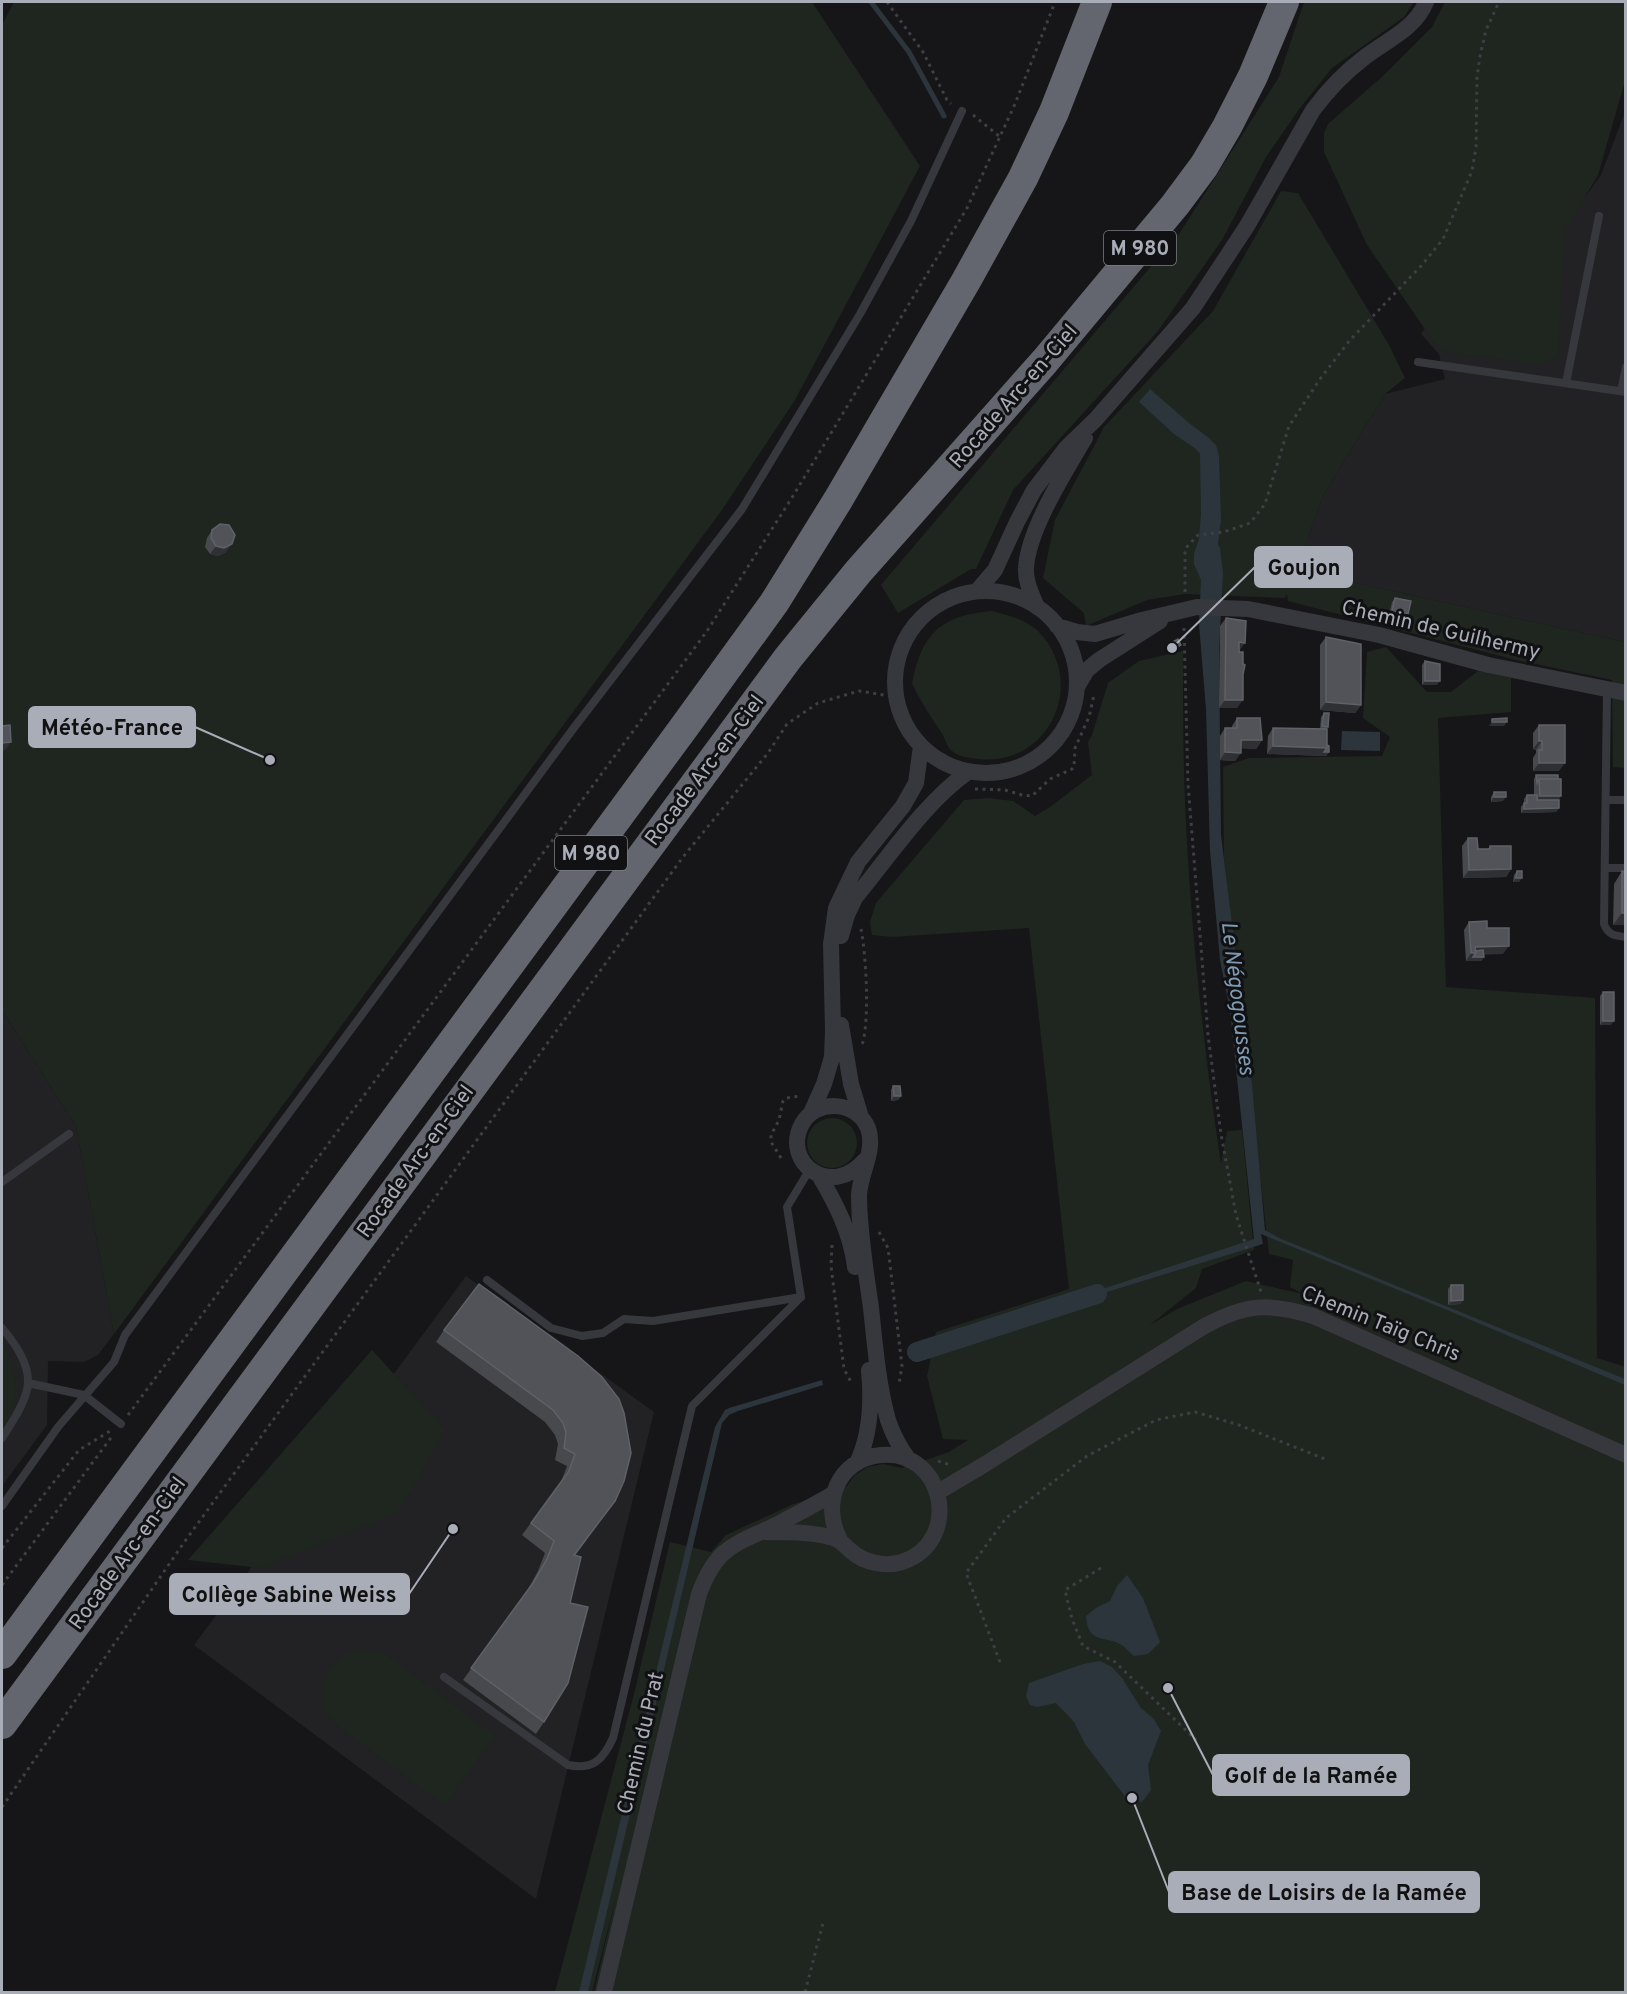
<svg xmlns="http://www.w3.org/2000/svg" width="1627" height="1994" font-family="Overpass,sans-serif">
  <rect width="100%" height="100%" fill="#161618"/>
  <path fill="#222225" d="M1625,112v530l-329,-72 28,-76 61,-100 60,-15 -6,-25 -18,-20 10,-15 136,-97 34,-47z
    M2,1010l74,116 38,208 -16,21 -14,7 -36,-1 -1,64 -45,61z
    M466,1276l188,136 -118,487 -342,-254z"/>
  <path fill="#1e261f" d="M14,2h798l108,164 -125,234 -73,110 -608,824 -38,-208 -74,-116v-985z
    M1304,2h110l-10,15 -72,51 -32,40 -34,49 -44,83 -64,91 -145,159 -37,79h-5l-73,44 -17,-28 300,-354 98,-154z
    M1445,2h180v79l-27,94 -33,56 -7,124 -18,10 -100,-14 -73,-106 -43,-93v-19l4,-9 55,-48 49,-49z
    M1281,191l17,2 91,152 16,33 -20,16 -61,100 -28,76 329,72v126l-12,-1 -1,-87 -100,-21 -224,-58 -1,-7 -2,4 -100,-4 -38,6 -61,26 -2,-13 -41,-35 12,-58 49,-93 109,-116z
    M992,611c16,4 33,8 46,20 50,51 12,136 -60,128 -8,-1 -19,-2 -26,-8 -4,-3 -7,-11 -9,-16 -11,-16 -22,-33 -31,-51 9,-50 29,-69 80,-73z
    M1386,647l41,45h24l27,-21 33,7v34l-73,6 8,269 149,11 2,360 29,9 -1,625h-1031l23,-99 -25,99h-37l79,-298 36,-152 41,10 15,-17 65,-30 55,-18 9,-12 13,-8 15,-3 19,4 47,-16 19,-12 -25,-1 -16,-63 9,-44 133,-43 -40,-361 -137,9 -20,-2 -2,-13 6,-19 88,-103 24,-2 25,3 22,15 15,-9 42,-32 -4,-33 4,-7 16,-52 31,-22 44,-10c0,50 0,100 2,150 5,120 18,244 36,363l6,-33 15,-1 12,120 -52,19 -6,19 -46,37 27,-16 69,-28 57,13 -13,-7 3,-27 -24,-6 -45,-396 -1,-91 26,-9 133,-2 8,-19 -27,-19 4,-66z
    M807 1143a25 25 0 1 1 50 0a25 25 0 1 1-50 0Z
    M2,1342c18,30 18,62 0,92z
    M372,1350l73,80 -46,82 -138,56 -73,-8z
    M362,1650l16,1 15,8 102,77 -51,69 -111,-83c-3,-5 -8,-11 -10,-16 -4,-19 5,-40 21,-50 5,-3 12,-4 18,-6z"/>
  <path fill="#2c353c" d="M1150,389l39,34 20,15 7,7 3,11 2,64 -3,24 2,4 3,26 -4,75 2,186 31,250 13,145 14,8 346,141v6l-178,-75 -186,-76 2,10 -312,96 -34,15v-5l337,-111 -24,-228 -10,-51 -10,-109 -4,-142 -7,-85 2,-44 -7,-16v-10l5,-15 2,-25 -1,-60 -4,-5 -22,-15 -35,-32z
    M1342,731l38,1v19l-39,-1z
    M822,1380l1,5 -85,26 -9,4 -7,8 -134,569h-9l136,-565 10,-17 4,-2z
    M1127,1575l16,23 17,44 -12,12 -14,2c-4,-3 -7,-7 -11,-10 -17,-12 -35,0 -37,-30l10,-8 14,-7 7,-15z
    M1100,1661l12,6 10,11 19,30 12,10 8,13 -13,34 3,25 -9,12 -15,-3 -42,-55 -11,-22 -18,-19 -19,4 -7,-2 -4,-9 3,-13 54,-19z"/>
  <g fill="none" stroke-linecap="round" stroke-linejoin="round">
    <path stroke="#2c353c" stroke-width="5" d="M871,2l38,50 35,64"/>
    <path stroke="#2c353c" stroke-width="20" d="M917,1352l180,-58"/>
    <path stroke="#3d3f44" stroke-width="3" stroke-dasharray="3 4.5" stroke-linecap="butt" d="M887,2l36,50 24,48 4,4
      M973,115l26,21
      M1185,592v-43l13,-14 26,-3 26,-9 15,-19 24,-78 31,-47 30,-39 72,-75 21,-26 29,-68 4,-24 1,-70 3,-21 6,-26 13,-28
      M1184,628l4,156 20,251 13,99 15,81 25,77
      M975,789l30,1 17,5 10,1 18,-17 22,-10 2,-2 1,-19 14,-31 5,-22
      M861,929c5,25 9,92 1,116
      M781,1158l-10,-16v-7l8,-15 4,-19 3,-3 14,-2
      M879,1232l9,16 1,8 13,110 -3,18
      M832,1245l-1,21 13,103 7,13
      M128,1415l579,-784 86,-135 174,-288 48,-104 40,-102
      M938,1461l13,4
      M2,1548l77,-98 31,-19
      M1101,1568l-36,22 7,29 11,27 32,16 81,78
      M2,1585l111,-150
      M1000,1662l-34,-89 40,-55 81,-62 69,-36 39,-8 44,13 86,34
      M2,1807l183,-266 498,-684 85,-104 19,-29 31,-21 41,-12 37,6
      M805,1992l18,-69"/>
    <path stroke="#37383d" stroke-width="8" d="M1418,362l208,30
      M1566,383l33,-167
      M1621,391l5,-24
      M1607,689l-3,235c4,11 11,12 22,13
      M1606,800h20
      M1605,868h21
      M2,1182l67,-48
      M487,1280l64,48 31,8 21,-3 21,-14 29,2 148,-24 -14,-90 23,-38
      M2,1328c12,14 27,35 26,55 -1,18 -17,41 -26,55
      M28,1383l56,12 37,29
      M2,1506l56,-79 56,-65 11,-27 448,-606 169,-220 118,-195 51,-93 51,-110
      M444,1677l124,88c25,5 35,-5 45,-27l79,-332 109,-109"/>
    <path stroke="#37383d" stroke-width="16" d="M977,591l18,-21 22,-48 17,-32 32,-42 30,-29 97,-111 54,-82 66,-116c15,-20 32,-38 52,-53 22,-17 50,-28 61,-55
      M895 682a91 91 0 1 1 182 0a91 91 0 1 1-182 0Z
      M1037,607c-5,-12 -12,-26 -11,-39 2,-38 40,-98 59,-130
      M1057,626l20,6 18,2 47,-14 55,-13 51,2 131,26 109,30 138,28
      M1077,687l10,-17 12,-10 61,-39
      M841,936l6,-21 8,-17c33,-40 71,-97 113,-126
      M841,1025l10,59 10,33
      M811,1113l13,-29 8,-27 1,-27 -2,-86 5,-36 22,-46 45,-56 13,-23 5,-37
      M865,1160c-34,40 -84,2 -63,-36 14,-26 55,-23 66,4 8,22 -8,45 -9,67 0,37 7,76 12,113 4,37 7,76 17,112 5,15 12,28 21,40
      M819,1175c17,29 32,58 36,92
      M857,1463c14,-29 15,-61 12,-93
      M938,1492l44,-26 221,-139c42,-23 64,-25 110,-11l313,139
      M766,1532c20,1 43,-1 63,5 11,2 14,7 22,14 13,12 35,16 51,11 61,-20 43,-113 -21,-107 -44,4 -60,49 -41,85
      M604,1992l95,-398c18,-48 35,-49 77,-69 19,-10 38,-20 57,-31"/>
    <path stroke="#63666e" stroke-width="30" d="M2,1654l680,-924 92,-127 64,-103 128,-219 57,-103 31,-66 43,-110
      M2,1724l786,-1066 70,-86 187,-211 130,-156 29,-39 23,-39 26,-51 31,-74"/>
  </g>
  <path fill="#47494d" d="M212,530l14,22 -8,4 -8,-2 -5,-7 2,-9z
    M1395,598l13,16 -3,4 -16,-3 3,-13z
    M1226,618l14,32 3,24 -6,34h-18l1,-82z
    M1326,637l35,68 -6,8 -35,-3v-65z
    M1169,644l9,5 -9,5 -2,-6z
    M1425,661l12,24h-15v-20z
    M1324,713l3,16v16l2,7 -3,4 -59,-2 1,-18 5,-8 47,1 1,-12z
    M1237,718l25,22 -6,9 -15,-1 -6,13 -15,-1v-24l5,-8h7v-2z
    M1539,725l20,46h-26v-13l3,-5v-3l-3,-1v-16z
    M1536,775l23,25v8l-3,4 -35,1v-6l3,-4v-4l3,-4h7v-16z
    M1494,792l9,9 -12,1v-5z
    M1626,810v41h-2v-39z
    M1468,838l10,11h10l2,-3 21,23 -5,8 -43,1 -1,-32z
    M1517,871l2,11h-6l1,-7z
    M1622,871l4,1v53h-13l1,-41z
    M1469,922l18,6 16,26h-20l1,3 -3,4h-15l-2,-31z
    M1603,992l8,33h-11v-29z
    M893,1086l8,10 -3,4 -7,1v-11z
    M1451,1285l12,15 -3,4 -12,1v-16z
    M444,1330l134,26 28,157 -31,43 -5,47 -26,119 -8,12 -73,-54 63,-87 12,-22 7,-18 -23,-18 39,-53 6,-16 -12,-6 3,-16 -3,-9 -10,-13 -109,-80z"/>
  <path fill="#2f3033" d="M232,544l-6,8 -8,4 -8,-2 6,-8z
    M1392,611l16,3 -3,4 -16,-3z
    M1239,642l6,1 -6,8z
    M1181,645l-3,4 -9,5 3,-4z
    M1425,681h15l-3,4h-15z
    M1225,700h18l-6,8h-18z
    M1326,702l35,3 -6,8 -35,-3z
    M1492,722h15l-3,4h-15z
    M1241,740h21l-6,9 -20,-1z
    M1539,741h3l-6,9 -3,-1z
    M11,742l-6,8h-3v-7z
    M1273,746l54,2 2,4 -3,4 -59,-2z
    M1225,752l16,1 -6,8 -15,-1z
    M1539,763h26l-6,8h-26z
    M1540,796h21l-5,8h-22z
    M1494,797h12l-3,4 -12,1z
    M1559,808l-3,4 -35,1 3,-4z
    M1511,869l-5,8 -43,1 6,-8z
    M1516,878h6l-3,4h-6z
    M1622,913h4v12h-13z
    M1509,946l-6,8 -28,1 -5,6h-4l9,-14z
    M1473,957h11l-3,4h-11z
    M1603,1021h11l-3,4h-11z
    M894,1096h7l-3,4 -7,1z
    M1463,1300l-3,4 -12,1 3,-4z"/>
  <path fill="#525359" stroke="#5f6168" stroke-width="1.5" d="M220,524l9,1 6,10 -3,9 -8,4 -8,-2 -5,-8 1,-8z
    M1395,598l16,3 -3,13 -16,-3z
    M1226,618l20,3 -1,22 -6,-1v10h4v12l2,1 -2,9v26h-18z
    M1326,637l35,7v61l-35,-3z
    M1178,639l3,6 -9,5 -3,-6z
    M1425,661l15,3v17h-15z
    M1324,713h5l-1,14 -6,-1z
    M1237,718h23l2,22h-21v13l-16,-1v-24h12z
    M1507,718v4h-15v-3z
    M10,725l1,17 -9,1v-17z
    M1539,725h26v38h-26v-13h3v-9h-3z
    M1273,728l54,1v19l-54,-2z
    M1327,745l2,1v6h-5l3,-4z
    M1536,775h22v4h-19l-2,4z
    M1539,779h22v17h-21z
    M1494,792h12v5h-12z
    M1527,795h10v5h22v8l-35,1v-6h3z
    M1468,838h9l1,11h12v-3h21v23l-42,1z
    M1517,871h5v7h-6z
    M1622,871l4,1v41h-4z
    M1487,921v7h22v18l-34,1 1,6h-5l-2,-31z
    M1483,950l1,7h-11l3,-4 -1,-2z
    M1603,992h11v29h-11z
    M893,1086h7l1,10h-7z
    M479,1284l99,72 24,21 17,22 5,14 7,40 -7,28 -9,20 -41,54 7,2 -11,46 18,4 -20,76 -24,39 -73,-54 62,-85 14,-24 7,-18 -23,-18 38,-52 6,-17 -11,-6 2,-16 -3,-9 -10,-13 -109,-80z
    M1451,1285h12v15l-12,1z"/>
  <g text-anchor="middle" stroke-width="6" stroke-linejoin="round" paint-order="stroke">
    <g fill="#111113" stroke="#7b7e86" stroke-width="1.5">
      <rect x="1104" y="231" width="72" height="34" rx="4.5"/>
      <rect x="555" y="836" width="72" height="34" rx="4.5"/>
    </g>
    <g font-size="20" font-weight="bold" fill="#a8adb8">
      <text x="1140" y="255">M 980</text>
      <text x="591" y="860">M 980</text>
    </g>
    <g font-size="21" fill="#a8adb8" stroke="#111113">
      <text transform="translate(1013 396) rotate(-49)" y="7">Rocade Arc-en-Ciel</text>
      <text transform="translate(1441 629) rotate(13)" y="7">Chemin de Guilhermy</text>
      <text transform="translate(704 770) rotate(-53)" y="7">Rocade Arc-en-Ciel</text>
      <text transform="translate(415 1161) rotate(-54)" y="7">Rocade Arc-en-Ciel</text>
      <text transform="translate(1381 1323) rotate(22)" y="7">Chemin Taïg Chris</text>
      <text transform="translate(127 1553) rotate(-54)" y="7">Rocade Arc-en-Ciel</text>
      <text transform="translate(640 1743) rotate(-77)" y="7">Chemin du Prat</text>
    </g>
    <g font-size="22" font-style="italic" fill="#7f9bb3" stroke="#111113">
      <text transform="translate(1239 998) rotate(83)" y="8">Le Négogousses</text>
    </g>
  </g>
  <path fill="none" stroke="#a8adb8" stroke-width="2" d="M1172 648L1255 567M270 760L195 727M453 1529L409 1594M1168 1688L1213 1775M1132 1798L1169 1892"/>
  <g fill="#a8adb8" stroke="#111113" stroke-width="2">
    <circle cx="1172" cy="648" r="6"/>
    <circle cx="270" cy="760" r="6"/>
    <circle cx="453" cy="1529" r="6"/>
    <circle cx="1168" cy="1688" r="6"/>
    <circle cx="1132" cy="1798" r="6"/>
  </g>
  <g fill="#a8adb8" stroke="#a8adb8" stroke-width="2">
    <rect x="1255" y="547" width="97" height="40" rx="6"/>
    <rect x="29" y="707" width="166" height="40" rx="6"/>
    <rect x="170" y="1574" width="239" height="40" rx="6"/>
    <rect x="1213" y="1755" width="196" height="40" rx="6"/>
    <rect x="1169" y="1872" width="310" height="40" rx="6"/>
  </g>
  <g font-size="22" text-anchor="middle" font-weight="bold" fill="#111">
    <text x="1304" y="575">Goujon</text>
    <text x="112" y="735">Météo-France</text>
    <text x="289" y="1602">Collège Sabine Weiss</text>
    <text x="1311" y="1783">Golf de la Ramée</text>
    <text x="1324" y="1900">Base de Loisirs de la Ramée</text>
  </g>
  <rect width="1627" height="1994" fill="none" stroke="#a8adb8" stroke-width="6"/>
</svg>
